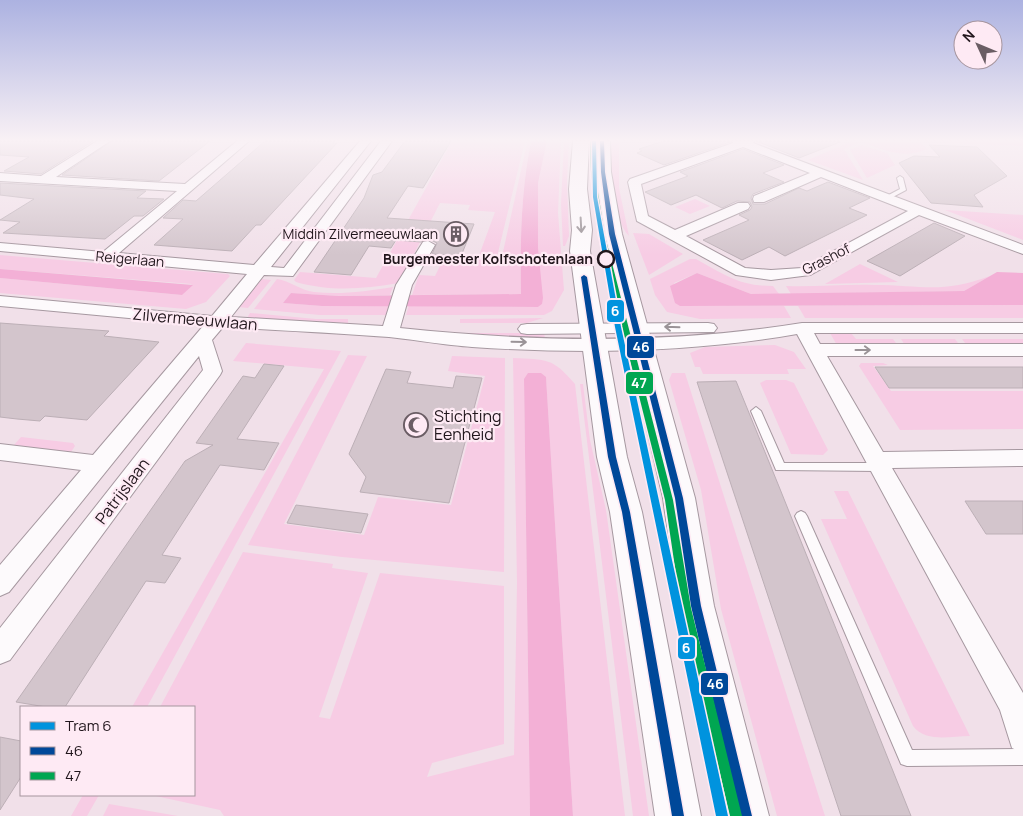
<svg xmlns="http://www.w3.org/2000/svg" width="1023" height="816" font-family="Manrope,sans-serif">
  <rect width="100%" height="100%" fill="#f1e0e9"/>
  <path fill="#f7cce4" d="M452,141h73l-29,120h5l25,-113 2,-7h3c-10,50 -11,102 -10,153l-109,1 7,-20 16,1 8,-16 34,1 18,-49 -27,-2 2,-5 -30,-2 -41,80c-36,6 -68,9 -103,-1l-2,-2 6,-8 76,6z
    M547,141h14l-3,72 6,77 -12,21 -8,4h-138l3,-10 129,2 4,-3 -4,-56v-65z
    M564,141h5l-2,41 2,54 -4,10h-2l-2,-42z
    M611,141h8v47l10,48c-16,-15 -18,-73 -18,-95z
    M852,141l6,2 -14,6 19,31 -55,-20z
    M870,141l51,2 6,6c-22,10 -40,2 -63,-6z
    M915,141h108v5z
    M862,145l25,8 8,12 -28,13 -17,-28z
    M695,199l15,7 -20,8 -15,-7z
    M946,210l77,5v25l-78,-30z
    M633,233l16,1 34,20 -34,21z
    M0,255l228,19 2,2 -24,26 -20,7 -186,-16v-15l182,17 10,-11 -192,-15z
    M690,259h6c29,16 43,27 77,27l6,8h-28l-54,-21 -23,10 6,23h104l7,12 -91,1 -33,-7 -12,-17 -5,-16z
    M860,264l38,18 -73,2z
    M990,276l-26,15 -173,3 -5,-8c30,1 59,-2 88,-1 48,0 68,9 116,-9z
    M262,279l9,1 -23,28 -10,-1z
    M277,279c13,2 23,11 37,13 27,3 53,-1 79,-5l-3,8 -51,1 -48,-3 -8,10 39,3 67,-1 -2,10h-67l-66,-6z
    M1023,305v13h-218l-7,-12z
    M250,313l66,6h32v4l-101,-5z
    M543,318l-16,5h-67v-4z
    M461,333h83l1,5 -84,-3z
    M830,333h21l5,6h37l6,8h-61z
    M901,339h54l6,8h-55z
    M962,339h61v8h-55z
    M246,343l95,8 -194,356h-15l192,-338 -91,-8z
    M775,345l19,7 12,17h-19l2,5h-86l-3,-7h-5l-5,-14 15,-6z
    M348,355l19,1 -83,168 80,11 14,-38 73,8 34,-129 -37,-5 4,-15 53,2 -1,214 -162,-15 -94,-12z
    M513,358c34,2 39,-1 62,26l50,432h-52l-27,-438 -22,1 6,437h-306l-4,-6 -69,-15h43v-88h-34l83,-155 90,12 -1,4 36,5 -49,144 11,2 50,-146 124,13v158l-72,19 -5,14 87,-22 3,-172z
    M861,363h22l5,2 -15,1 18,25h132v38l-123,1 -41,-64z
    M672,373h13l140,443h-48l-56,-207 -20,-119 -32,-110z
    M766,380h20l8,3 34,67 -5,5 -32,-1 -31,-71z
    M580,384h3l7,56 16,70 43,306h-16z
    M21,437l52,6 2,3 -4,6 -57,-7z
    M834,491h14l122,245c-19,0 -44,7 -57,-10l-92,-207h26z
    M83,795h16l-12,21h-16z
    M109,804l69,12h-75z"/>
  <path fill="#f3b0d6" d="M531,141h16l-9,42v65l5,50 -1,6 -4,3 -216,-1 -39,-3 8,-10 48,3 182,-2c-1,-51 0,-103 10,-153z
    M0,269l193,16 -11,10 -182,-17z
    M997,272l26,1v32l-343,1 -5,-3 -5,-17 27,-13 54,21 213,-3z
    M528,373h13l5,4 27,439h-43l-6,-437z"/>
  <path fill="#d3c5cc" stroke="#bcafb6" d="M0,141h93l-52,33 -37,-3 25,-14 -29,-2z
    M112,141h98l-51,40 -97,-6z
    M265,141h70l-2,2h4l-76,82h-5l-24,26 -78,-6 29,-26 -20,-1 20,-18 13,1z
    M405,141h46l-28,47 -15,-2 -21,32 87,6 -13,32 -29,-2 5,-11 -8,-4 -8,3 -25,-2 -5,8 -22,-2 -18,29 -37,-3 50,-74 9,-23 9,-3z
    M664,141h66v1l-66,23 -27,-12 5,-2 -3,-2z
    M756,141h84v1l-41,16z
    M929,145l48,2 30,29 -33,19 9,12 -52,-4 -32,-40 15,-7 26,1z
    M743,149l41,16 -21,8 21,9 -31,12 -2,4 2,6h12l34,-16 8,3 21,-9 42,16 -21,10 18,7 -82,41 -16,-9 -27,13 -39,-20 46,-20 -10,-5 11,-5 2,-3 -2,-5 -13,-1 -15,7 -26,-13 -25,10 -26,-13 43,-16 -8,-4z
    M0,183l146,8 -9,7 27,1 -21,17h-9l-29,23 -102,-6 17,-11 -20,-2 34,-21 -34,-4z
    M934,223l31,13 -65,40 -33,-15z
    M0,323l109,8 -5,5 55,6 -72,78 -42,-4 -5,5 -23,-2 -17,-2z
    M264,364l20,2 -47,73 42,4 -15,27 -44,-5 -58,90 19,3 -16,25 -19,-2 -81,126h-19l-30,-5 169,-241 28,-16 -17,-2 47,-67 12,2z
    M875,367h148v21h-134z
    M386,369l25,3 -4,11 46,5 3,-12 26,2 -33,125 -89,-11 6,-15 -17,-23z
    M736,381l44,108 131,327h-70l-144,-434z
    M965,501h58v33h-37z
    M296,505l72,9 -7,19 -74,-10z
    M0,737l21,4v36l-21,33z"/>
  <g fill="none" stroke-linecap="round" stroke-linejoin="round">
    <defs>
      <path id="lane" d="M900,176l3,2 3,12 -17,9h-4v-2l15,-8 -3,-11z
        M756,407l5,4 23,52h94l4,1 1,3 -1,3 -4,1 -102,-1 -25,-59z
        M801,511l4,2 2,3 105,234 111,-1v16l-116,1 -6,-2 -106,-248 2,-3z"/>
      <path id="street" d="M97,141h13l-54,36 129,7 52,-43h12l-130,112 135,12 106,-124h11l-100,126 13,1 97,-127h11l-99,135 -29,-1 -33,42 152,9 13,-41 27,-43 5,-1 7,4 -23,40 -12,43c133,14 269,17 402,-5h221v10h-209l6,11h203v12h-196l56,96 140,-2v16l-131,2 131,225v60l-11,-5 -12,-38 -203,-376c-107,19 -218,20 -325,13 -28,-2 -55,-7 -83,-10 -55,-4 -111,-7 -166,-10l-11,13 10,31 -2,4 -210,285 -10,4v-36l203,-258 -4,-14 -190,236 -9,4v-31l81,-95 -81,-10v-16l93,11 111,-130 -204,-19v-10l212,20 35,-42 -247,-23v-8l103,9 74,-61 -177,-10v-8l41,3z
        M732,141h22l-1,2 270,102v9l-104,-39 -109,60 -39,5 -35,-5 -99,-54 -9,-39 2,-3 103,-36zM743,147l67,26 -56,23 -1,3 1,3h10l57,-25 87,34 -106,57 -31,2 -26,-2 -59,-32 62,-27 2,-3 -2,-3h-10l-63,27 -27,-14 -7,-32z
        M708,323l6,1 3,4 -3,4 -187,2 -6,-1 -3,-4 3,-4 6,-1z"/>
      <path id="secondary" d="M573,141h16l-2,48 5,41 -2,21 37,206 15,55 59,304h-46l-45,-304 -13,-55 -27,-206 2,-21 -3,-41z
        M594,141h16l1,31 11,62 73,264 19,108 55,210h-46l-45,-210 -15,-108 -61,-264 -7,-62z"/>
    </defs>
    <use href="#lane" stroke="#a698a0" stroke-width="2"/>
    <use href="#street" stroke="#a698a0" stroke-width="2"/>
    <use href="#secondary" stroke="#a698a0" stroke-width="2"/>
    <use href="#lane" fill="#fdfafc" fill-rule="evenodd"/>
    <use href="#street" fill="#fdfafc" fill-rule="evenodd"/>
    <use href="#secondary" fill="#fdfafc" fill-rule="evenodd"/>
    <defs>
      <path id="bus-1" d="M600,141h4l1,31 10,62 68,264 18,108 51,210h-12l-49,-210 -16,-108 -66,-264 -8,-62z
        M584,275l3,2 29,180 14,55 54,304h-12l-50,-304 -14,-55 -27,-180z"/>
      <path id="bus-2" d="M590,141h4l1,32 10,63 68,264 18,108 51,208h-12l-49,-208 -16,-108 -66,-264 -8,-63z"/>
    </defs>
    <use href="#bus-1" stroke="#feeaf4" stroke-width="3"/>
    <use href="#bus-2" stroke="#feeaf4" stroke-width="3"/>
    <use href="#bus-1" fill="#004899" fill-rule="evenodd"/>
    <use href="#bus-2" fill="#00a651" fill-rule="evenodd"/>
    <defs>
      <path id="tram-1" d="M592,141h4l1,56 24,130 107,489h-12l-101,-489 -22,-130z"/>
    </defs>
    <use href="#tram-1" stroke="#feeaf4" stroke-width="3"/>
    <use href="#tram-1" fill="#0093de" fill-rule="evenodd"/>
  </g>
  <defs><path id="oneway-shaft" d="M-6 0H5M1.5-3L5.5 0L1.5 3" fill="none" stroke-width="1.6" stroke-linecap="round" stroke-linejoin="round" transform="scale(1.25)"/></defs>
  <g stroke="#9a9397">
    <use href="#oneway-shaft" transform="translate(581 225) rotate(87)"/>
    <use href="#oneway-shaft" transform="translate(672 327) rotate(-178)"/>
    <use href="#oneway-shaft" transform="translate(519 342) rotate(1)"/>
    <use href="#oneway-shaft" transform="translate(863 350)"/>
  </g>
  <linearGradient id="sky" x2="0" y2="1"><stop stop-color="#acb2e1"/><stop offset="0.55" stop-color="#f9f1f5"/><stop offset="1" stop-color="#f9f1f5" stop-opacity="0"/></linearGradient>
  <rect width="1023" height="255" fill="url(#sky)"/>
  <defs>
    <symbol id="building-ring" viewBox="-11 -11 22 22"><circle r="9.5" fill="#feeaf4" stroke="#6a5d64" stroke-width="1.5"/><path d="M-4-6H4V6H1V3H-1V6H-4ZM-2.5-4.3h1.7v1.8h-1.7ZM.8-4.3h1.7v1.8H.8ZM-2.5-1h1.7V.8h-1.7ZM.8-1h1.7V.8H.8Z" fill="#6a5d64"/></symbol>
    <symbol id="mosque-ring" viewBox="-11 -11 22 22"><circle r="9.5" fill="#feeaf4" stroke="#6a5d64" stroke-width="1.5"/><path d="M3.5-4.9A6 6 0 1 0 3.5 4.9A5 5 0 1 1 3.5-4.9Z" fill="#6a5d64"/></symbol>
  </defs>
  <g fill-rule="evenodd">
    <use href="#building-ring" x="442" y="220" width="28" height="28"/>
    <use href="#mosque-ring" x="402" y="411" width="28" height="28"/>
  </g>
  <circle fill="#feeaf4" stroke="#21161c" stroke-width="2.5" cx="606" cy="259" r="8"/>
  <g text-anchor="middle" stroke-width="4.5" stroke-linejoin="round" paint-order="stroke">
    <g font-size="14" fill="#21161c" stroke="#feeaf4" text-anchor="end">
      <text x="438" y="239">Middin Zilvermeeuwlaan</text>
    </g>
    <g font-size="14" fill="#21161c" stroke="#feeaf4">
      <text transform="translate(130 259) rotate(5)" y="5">Reigerlaan</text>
      <text transform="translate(826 259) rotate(-27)" y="5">Grashof</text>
    </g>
    <g font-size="14" font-weight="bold" fill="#21161c" stroke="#feeaf4" text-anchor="end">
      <text x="593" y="264">Burgemeester Kolfschotenlaan</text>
    </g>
    <g font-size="16" fill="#21161c" stroke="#feeaf4">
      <text transform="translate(195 319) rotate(5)" y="6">Zilvermeeuwlaan</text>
      <text transform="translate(122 491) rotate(-53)" y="6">Patrijslaan</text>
    </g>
    <g font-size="16" fill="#21161c" stroke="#feeaf4" text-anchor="start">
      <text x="434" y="422">Stichting<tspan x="434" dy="18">Eenheid</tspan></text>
    </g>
  </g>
  <g stroke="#feeaf4" stroke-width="2">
    <rect x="606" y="299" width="19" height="24" rx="5" fill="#0093de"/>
    <rect x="626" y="335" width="29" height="24" rx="5" fill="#004899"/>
    <rect x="625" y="371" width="29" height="24" rx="5" fill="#00a651"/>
    <rect x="677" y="636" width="19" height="24" rx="5" fill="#0093de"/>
    <rect x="700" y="672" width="29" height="24" rx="5" fill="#004899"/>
  </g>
  <g font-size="14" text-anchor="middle" font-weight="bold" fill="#fff">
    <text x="615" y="316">6</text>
    <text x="641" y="352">46</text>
    <text x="639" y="388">47</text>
    <text x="686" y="653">6</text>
    <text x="715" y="689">46</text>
  </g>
  <rect x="20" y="706" width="175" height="90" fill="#feeaf4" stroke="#a6959e"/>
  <rect x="30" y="722" width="25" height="8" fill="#0093de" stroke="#a6959e"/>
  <text x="65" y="731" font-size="15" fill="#21161c">Tram 6</text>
  <rect x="30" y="747" width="25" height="8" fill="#004899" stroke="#a6959e"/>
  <text x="65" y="756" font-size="15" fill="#21161c">46</text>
  <rect x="30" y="772" width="25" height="8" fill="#00a651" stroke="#a6959e"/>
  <text x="65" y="781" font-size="15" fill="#21161c">47</text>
  <g transform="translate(978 45) rotate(314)"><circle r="24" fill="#feeaf4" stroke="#a6959e"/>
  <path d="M0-4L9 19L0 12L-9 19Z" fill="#6a5d64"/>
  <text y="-8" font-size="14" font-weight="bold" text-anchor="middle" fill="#21161c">N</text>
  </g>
</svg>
